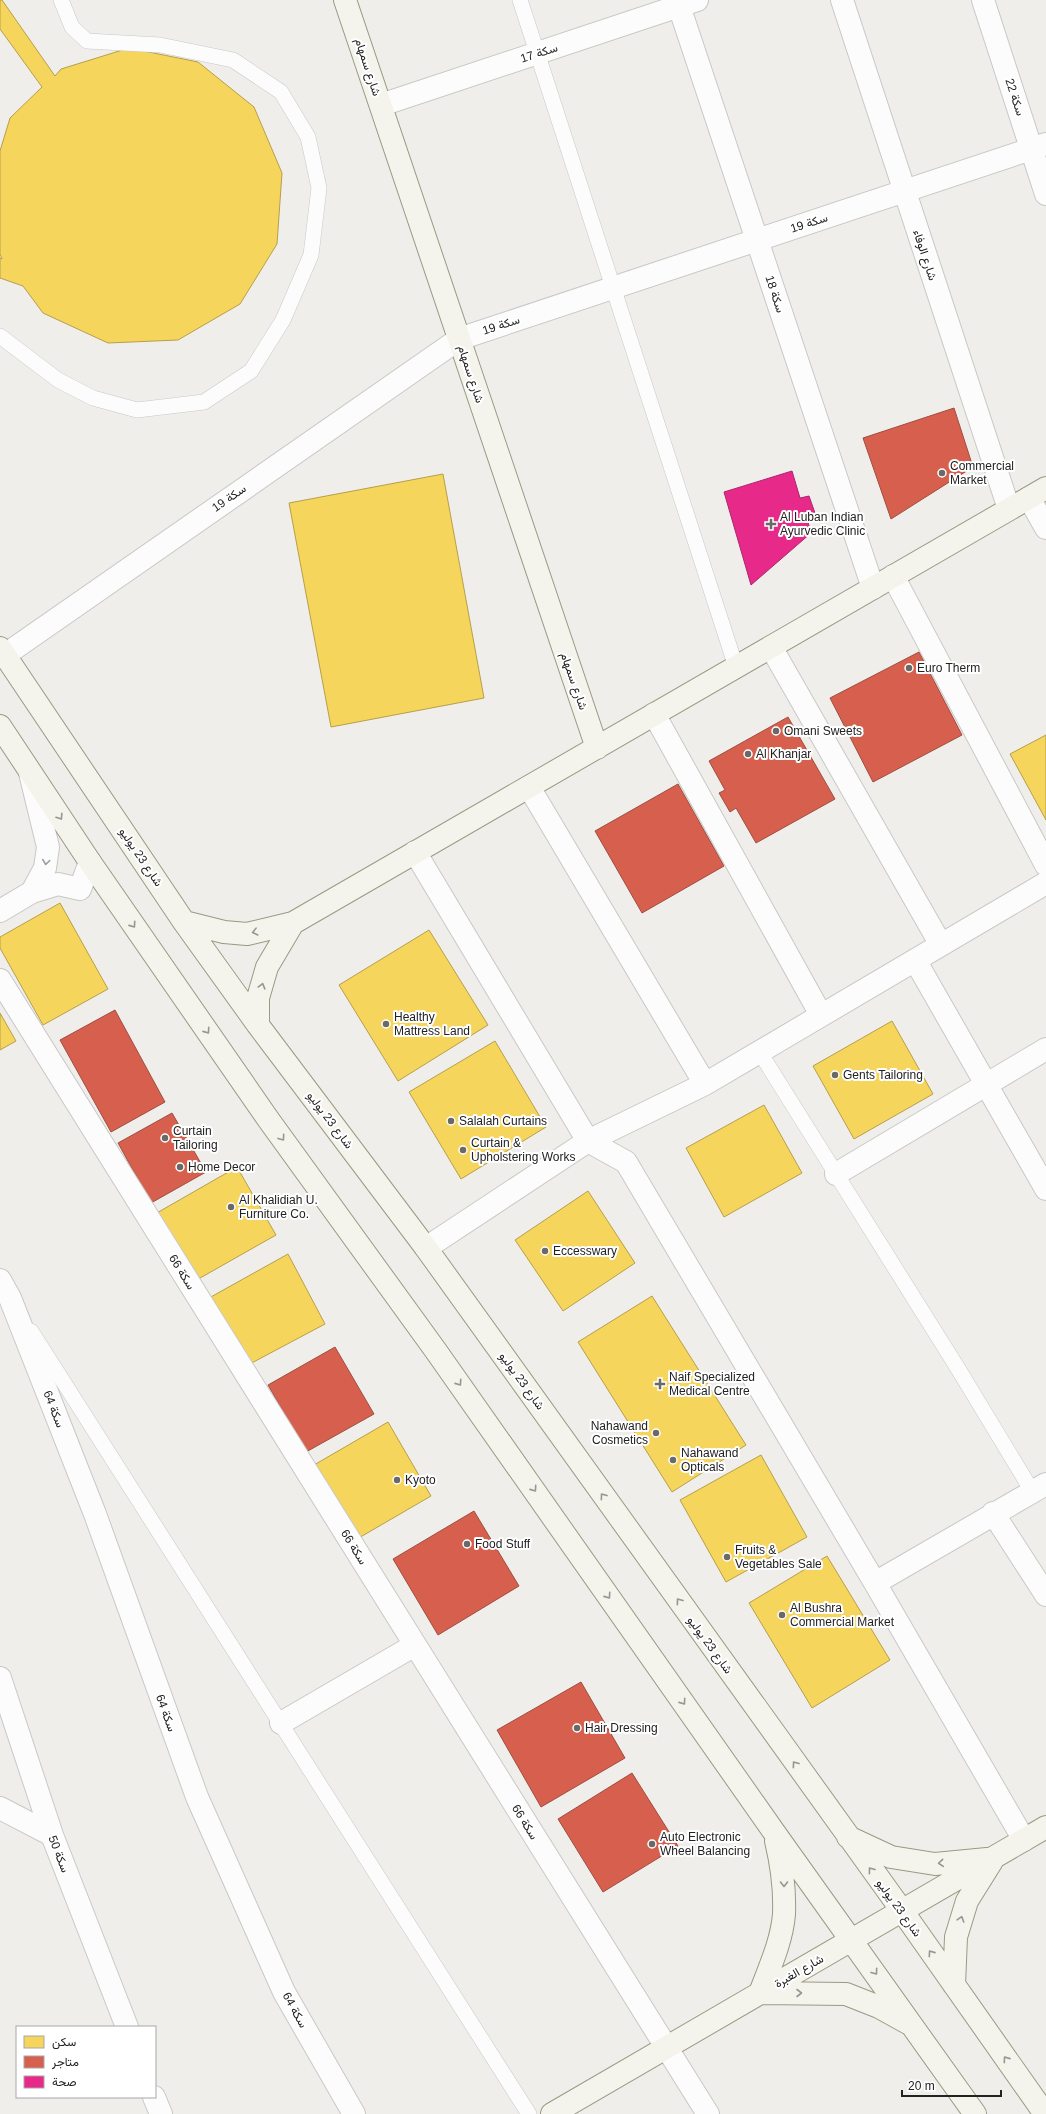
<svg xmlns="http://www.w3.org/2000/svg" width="1046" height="2114" font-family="Helvetica,Vazirmatn,sans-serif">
  <rect width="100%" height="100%" fill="#f0eeeb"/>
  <path fill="#f6d55c" stroke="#b69f4b" d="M0,0h2l53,76 6,-7 68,-21 69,14 56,45 28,66 -5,71 -37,60 -62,36 -70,3 -65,-30 -20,-27 -23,-8v-20l2,1 -2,-5v-103l10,-33 32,-31 -42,-58z
    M443,474l41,224 -153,29 -42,-224z
    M1046,735v85l-36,-66z
    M60,903l48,86 -65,36 -43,-77v-11z
    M429,930l59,95 -90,56 -59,-96z
    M0,1013l16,28 -16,9z
    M892,1021l41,73 -79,45 -41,-73z
    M495,1041l51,86 -85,52 -52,-87z
    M764,1105l38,68 -78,44 -38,-69z
    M237,1167l39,68 -83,47 -38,-68z
    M588,1191l47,72 -72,48 -48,-71z
    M288,1254l37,70 -79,42 -37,-68z
    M652,1296l94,149 -74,47 -94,-150z
    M388,1422l43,74 -74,43 -43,-74z
    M761,1455l46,82 -81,45 -46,-82z
    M827,1556l63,104 -78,48 -63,-105z"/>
  <path fill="#d6604d" stroke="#a04d40" d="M954,408l19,59 -82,52 -28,-81z
    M919,652l43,83 -89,47 -43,-84z
    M788,717l47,82 -79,44 -20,-35 -6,4 -11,-19 6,-3 -16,-29z
    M678,784l46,82 -82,47 -47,-82z
    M115,1010l50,92 -54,30 -51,-92z
    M172,1113l34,59 -55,31 -33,-60z
    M335,1347l39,67 -68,38 -38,-67z
    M474,1511l45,75 -81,49 -45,-76z
    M581,1682l44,76 -84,49 -44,-77z
    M632,1773l46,73 -75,46 -45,-73z"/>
  <path fill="#e7298a" stroke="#ac276b" d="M792,471l8,27 9,-2 6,17 -9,2 5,18 -60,52 -27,-93z"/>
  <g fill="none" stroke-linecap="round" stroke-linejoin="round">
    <defs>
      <path id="lane" d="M520,0l216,667
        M0,336l58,44 35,18 44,12 67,-8 47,-31 32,-51 28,-65 8,-67 -11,-51 -27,-45 -48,-32 -73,-15 -73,-4 -15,-14 -11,-27
        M759,1051l198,316 75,124
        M31,1331l498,783"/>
      <path id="street" d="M677,0l196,588
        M842,0l167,509
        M983,0l63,194
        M381,105l316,-105
        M1029,498l17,30
        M893,576l153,289
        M771,647l170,298
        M5,655l454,-316 587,-195
        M654,714l167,301
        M30,773l18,74 -3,21 -13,24
        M529,787l176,297
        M415,852l173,289 38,21 249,421 149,257
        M0,911l32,-19 26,-8 22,5 10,-27
        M915,960l131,229
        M0,980l708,1134
        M836,1174l210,-125
        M426,1248l162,-107 117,-57 341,-201
        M0,1280l10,18 85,216 102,283 87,195 70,122
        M993,1513l53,82
        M875,1583l171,-99
        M0,1678l52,157 75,192
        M281,1723l134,-78
        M0,1808l52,27
        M154,2097l7,17"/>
      <path id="secondary" d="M345,0l252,748
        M0,648l184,274 74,103 168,223 477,664 142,202
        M0,726l90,136 178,257 168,232 338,481 201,282
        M184,922l40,10 23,2 46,-11 753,-435
        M258,1025v-27l9,-31 26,-44
        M848,1837l43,20 44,7 52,-5
        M776,1841c6,25 9,48 8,73 -2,27 -15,55 -24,79l86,1 33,13 29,16
        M954,1985l2,-48 11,-36 25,-40
        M552,2114l494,-287"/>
    </defs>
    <use href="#lane" stroke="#c9c8c7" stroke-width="16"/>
    <use href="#street" stroke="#c9c8c7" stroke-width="24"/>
    <use href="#secondary" stroke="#999a82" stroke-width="24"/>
    <use href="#lane" stroke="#fdfcfc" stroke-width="15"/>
    <use href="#street" stroke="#fdfcfc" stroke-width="22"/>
    <use href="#secondary" stroke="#f4f4ed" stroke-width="22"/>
  </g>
  <defs><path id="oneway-chevron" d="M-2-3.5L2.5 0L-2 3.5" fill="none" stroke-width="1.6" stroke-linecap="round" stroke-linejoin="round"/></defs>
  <g stroke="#969692">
    <use href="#oneway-chevron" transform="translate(60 817) rotate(57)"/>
    <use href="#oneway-chevron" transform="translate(133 925) rotate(55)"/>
    <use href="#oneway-chevron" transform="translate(255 932) rotate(166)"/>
    <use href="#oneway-chevron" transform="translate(262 986) rotate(-75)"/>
    <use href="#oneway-chevron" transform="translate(207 1031) rotate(55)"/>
    <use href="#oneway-chevron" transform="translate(282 1138) rotate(54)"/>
    <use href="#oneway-chevron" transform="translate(459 1383) rotate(55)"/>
    <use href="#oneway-chevron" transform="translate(534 1489) rotate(55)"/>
    <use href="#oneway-chevron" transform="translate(603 1496) rotate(-126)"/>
    <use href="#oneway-chevron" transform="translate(608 1596) rotate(55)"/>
    <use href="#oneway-chevron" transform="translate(679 1601) rotate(-126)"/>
    <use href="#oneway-chevron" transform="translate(683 1702) rotate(55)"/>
    <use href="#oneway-chevron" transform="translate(795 1764) rotate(-126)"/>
    <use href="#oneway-chevron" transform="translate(941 1863) rotate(175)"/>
    <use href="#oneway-chevron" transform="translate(871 1870) rotate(-127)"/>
    <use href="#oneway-chevron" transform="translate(784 1884) rotate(90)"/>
    <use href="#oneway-chevron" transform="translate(961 1919) rotate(-73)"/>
    <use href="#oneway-chevron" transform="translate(931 1953) rotate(-125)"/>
    <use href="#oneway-chevron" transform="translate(875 1972) rotate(54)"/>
    <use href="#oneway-chevron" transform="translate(799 1993)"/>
    <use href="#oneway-chevron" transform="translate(1006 2059) rotate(-125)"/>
  </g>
  <use stroke="#9a9a9a" href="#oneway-chevron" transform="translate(46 862) rotate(98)"/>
  <g fill="#6a6968" stroke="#fff" stroke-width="1.5">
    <circle cx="942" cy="473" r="4"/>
    <path d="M769 518h4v4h4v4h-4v4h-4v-4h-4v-4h4z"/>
    <circle cx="909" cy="668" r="4"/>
    <circle cx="776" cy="731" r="4"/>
    <circle cx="748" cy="754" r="4"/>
    <circle cx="386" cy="1024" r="4"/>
    <circle cx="835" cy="1075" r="4"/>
    <circle cx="451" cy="1121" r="4"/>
    <circle cx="165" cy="1138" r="4"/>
    <circle cx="463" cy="1150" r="4"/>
    <circle cx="180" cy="1167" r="4"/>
    <circle cx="231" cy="1207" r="4"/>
    <circle cx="545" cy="1251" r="4"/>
    <path d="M658 1378h4v4h4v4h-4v4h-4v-4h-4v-4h4z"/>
    <circle cx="656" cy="1433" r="4"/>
    <circle cx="673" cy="1460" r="4"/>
    <circle cx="397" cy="1480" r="4"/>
    <circle cx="467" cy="1544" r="4"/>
    <circle cx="727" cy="1557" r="4"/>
    <circle cx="782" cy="1615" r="4"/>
    <circle cx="577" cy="1728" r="4"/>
    <circle cx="652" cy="1844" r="4"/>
  </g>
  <g text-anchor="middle" stroke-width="4" stroke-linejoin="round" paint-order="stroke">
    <g font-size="12" fill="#222" stroke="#fff">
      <text transform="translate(539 53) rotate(-18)" y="4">سكة 17</text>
      <text transform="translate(368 67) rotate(72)" y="4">شارع سمهام</text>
      <text transform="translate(1015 97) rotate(72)" y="4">سكة 22</text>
      <text transform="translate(809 223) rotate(-18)" y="4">سكة 19</text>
      <text transform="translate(925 255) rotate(72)" y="4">شارع الوفاء</text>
      <text transform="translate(775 294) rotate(72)" y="4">سكة 18</text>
      <text transform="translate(501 325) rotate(-18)" y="4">سكة 19</text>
      <text transform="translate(471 374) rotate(72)" y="4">شارع سمهام</text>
      <text transform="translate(229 498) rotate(-35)" y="4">سكة 19</text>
      <text transform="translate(574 681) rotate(71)" y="4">شارع سمهام</text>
      <text transform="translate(141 857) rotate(56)" y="4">شارع 23 يوليو</text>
      <text transform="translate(330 1120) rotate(53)" y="4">شارع 23 يوليو</text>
      <text transform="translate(182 1272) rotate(58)" y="4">سكة 66</text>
      <text transform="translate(522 1381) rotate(54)" y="4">شارع 23 يوليو</text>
      <text transform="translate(54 1409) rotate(69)" y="4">سكة 64</text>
      <text transform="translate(354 1547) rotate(58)" y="4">سكة 66</text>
      <text transform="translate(710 1645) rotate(54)" y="4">شارع 23 يوليو</text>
      <text transform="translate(166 1713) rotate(70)" y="4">سكة 64</text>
      <text transform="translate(525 1822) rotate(58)" y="4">سكة 66</text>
      <text transform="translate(59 1854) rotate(69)" y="4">سكة 50</text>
      <text transform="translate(899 1908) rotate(54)" y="4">شارع 23 يوليو</text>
      <text transform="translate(799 1971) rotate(-30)" y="4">شارع الغبرة</text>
      <text transform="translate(295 2010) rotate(61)" y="4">سكة 64</text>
    </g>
    <g font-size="12" fill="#222" stroke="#fff" text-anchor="start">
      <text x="950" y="470">Commercial<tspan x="950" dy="14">Market</tspan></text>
      <text x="780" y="521">Al Luban Indian<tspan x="780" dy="14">Ayurvedic Clinic</tspan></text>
      <text x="917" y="672">Euro Therm</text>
      <text x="784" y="735">Omani Sweets</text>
      <text x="756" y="758">Al Khanjar</text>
      <text x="394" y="1021">Healthy<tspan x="394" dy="14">Mattress Land</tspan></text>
      <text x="843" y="1079">Gents Tailoring</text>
      <text x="459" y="1125">Salalah Curtains</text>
      <text x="173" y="1135">Curtain<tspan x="173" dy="14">Tailoring</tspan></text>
      <text x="471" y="1147">Curtain &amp;<tspan x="471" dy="14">Upholstering Works</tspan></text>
      <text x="188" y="1171">Home Decor</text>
      <text x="239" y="1204">Al Khalidiah U.<tspan x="239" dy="14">Furniture Co.</tspan></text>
      <text x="553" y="1255">Eccesswary</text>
      <text x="669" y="1381">Naif Specialized<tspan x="669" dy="14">Medical Centre</tspan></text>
      <text x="648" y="1430" text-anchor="end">Nahawand<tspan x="648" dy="14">Cosmetics</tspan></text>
      <text x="681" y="1457">Nahawand<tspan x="681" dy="14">Opticals</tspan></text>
      <text x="405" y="1484">Kyoto</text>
      <text x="475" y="1548">Food Stuff</text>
      <text x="735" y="1554">Fruits &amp;<tspan x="735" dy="14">Vegetables Sale</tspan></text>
      <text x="790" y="1612">Al Bushra<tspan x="790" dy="14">Commercial Market</tspan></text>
      <text x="585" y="1732">Hair Dressing</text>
      <text x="660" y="1841">Auto Electronic<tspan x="660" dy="14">Wheel Balancing</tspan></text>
    </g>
  </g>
  <rect x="16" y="2026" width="140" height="72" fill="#ffffff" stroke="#a7a7a7"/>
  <rect x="24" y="2036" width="20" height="12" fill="#f6d55c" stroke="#a7a7a7"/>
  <text x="52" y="2046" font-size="12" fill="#222222">سكن</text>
  <rect x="24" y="2056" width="20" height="12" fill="#d6604d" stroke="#a7a7a7"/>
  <text x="52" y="2066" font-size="12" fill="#222222">متاجر</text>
  <rect x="24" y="2076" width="20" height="12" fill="#e7298a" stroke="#a7a7a7"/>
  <text x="52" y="2086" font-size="12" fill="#222222">صحة</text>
  <path d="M902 2090v6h99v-6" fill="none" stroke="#222222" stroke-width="2"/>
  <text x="908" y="2090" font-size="12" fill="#222222" stroke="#ffffff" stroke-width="3" paint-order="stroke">20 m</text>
</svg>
